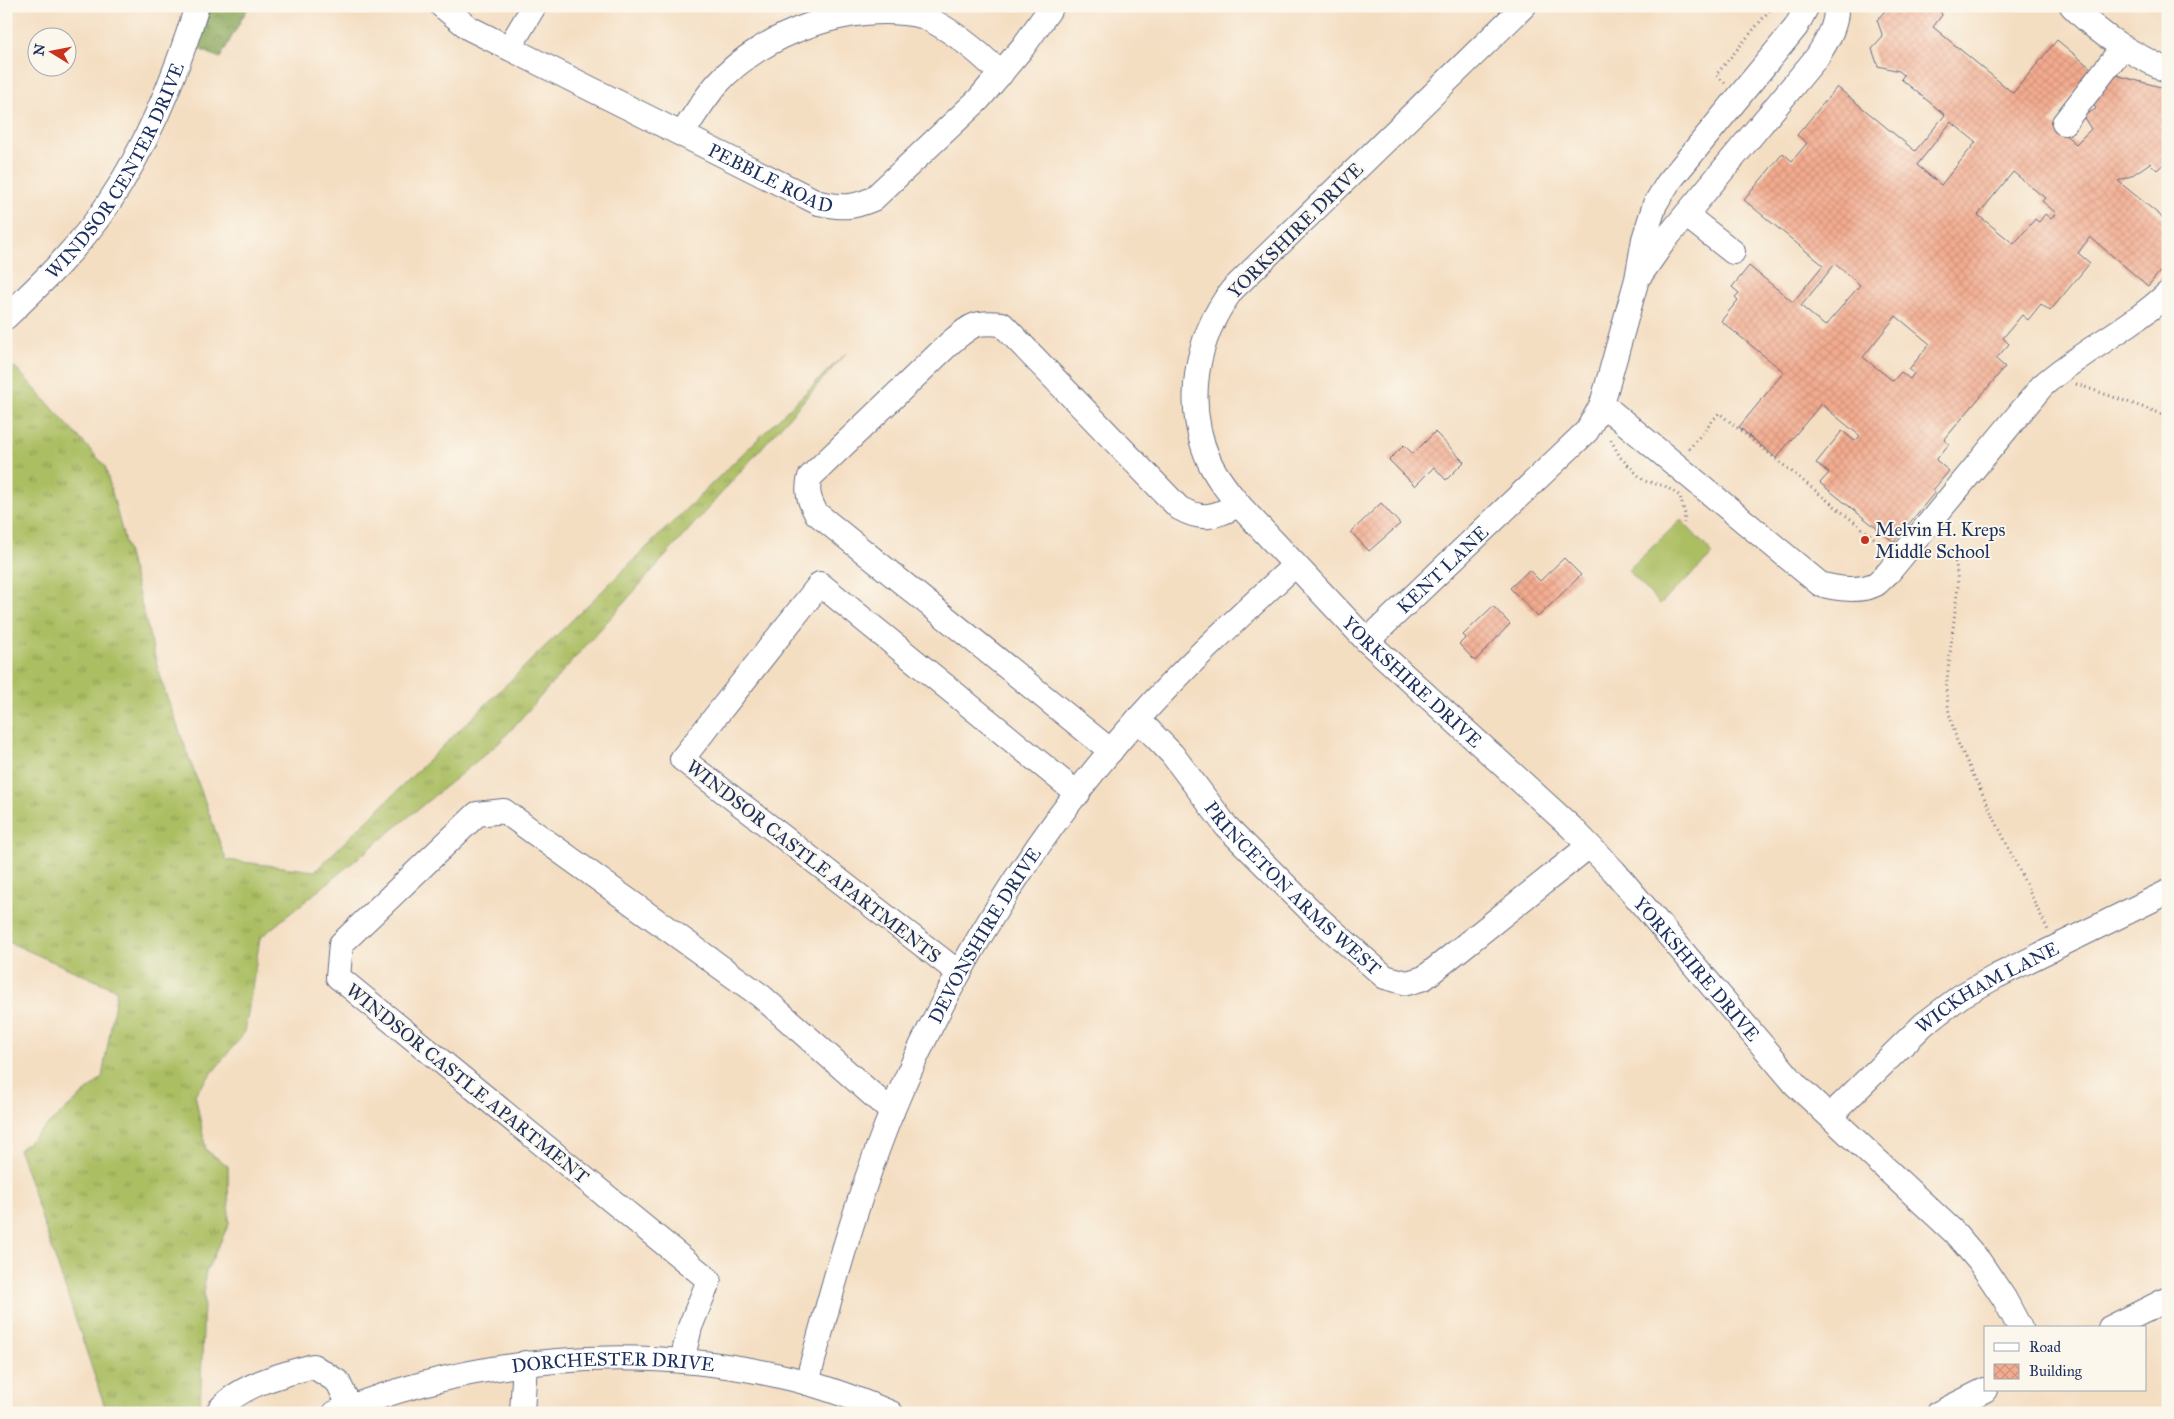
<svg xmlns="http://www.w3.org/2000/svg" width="2174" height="1419" font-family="'IM FELL Great Primer',serif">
  <defs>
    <pattern id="grass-tufts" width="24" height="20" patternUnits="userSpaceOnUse" patternTransform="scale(1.25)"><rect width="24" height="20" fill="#abbe62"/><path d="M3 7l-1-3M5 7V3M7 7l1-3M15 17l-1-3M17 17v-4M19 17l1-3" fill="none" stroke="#8a9b54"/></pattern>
    <pattern id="forest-crowns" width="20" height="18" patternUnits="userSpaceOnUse" patternTransform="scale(1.25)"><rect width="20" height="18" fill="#88a558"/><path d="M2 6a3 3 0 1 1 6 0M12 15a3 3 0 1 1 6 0" fill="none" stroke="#6e874c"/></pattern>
    <pattern id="building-cross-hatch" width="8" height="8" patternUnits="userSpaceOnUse" patternTransform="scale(1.25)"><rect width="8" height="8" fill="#f3ab8e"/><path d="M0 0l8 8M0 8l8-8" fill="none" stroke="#d0937d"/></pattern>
  </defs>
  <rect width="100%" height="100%" fill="#fbf7ec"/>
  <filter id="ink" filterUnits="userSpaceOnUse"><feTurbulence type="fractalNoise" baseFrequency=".02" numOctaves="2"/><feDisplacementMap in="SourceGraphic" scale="10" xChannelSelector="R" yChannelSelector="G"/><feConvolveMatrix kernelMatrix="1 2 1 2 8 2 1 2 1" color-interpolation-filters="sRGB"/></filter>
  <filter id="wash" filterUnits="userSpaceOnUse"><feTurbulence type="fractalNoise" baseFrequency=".0096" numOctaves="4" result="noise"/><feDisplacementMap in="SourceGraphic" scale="20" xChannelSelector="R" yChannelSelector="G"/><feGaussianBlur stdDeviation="1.12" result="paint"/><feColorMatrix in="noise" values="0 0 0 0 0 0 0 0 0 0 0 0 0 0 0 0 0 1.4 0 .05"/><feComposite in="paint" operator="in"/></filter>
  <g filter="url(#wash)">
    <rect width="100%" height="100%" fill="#f4dec2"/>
    <path fill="url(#grass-tufts)" stroke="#637660" d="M846,353l-346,389 -240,196 -15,94 -50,62 11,56 22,16 1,58 -24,50 -5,139h-93l-88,-263 83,-72 15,-88 -111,-49v-569l9,-5 90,99 57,217 64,177 89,11z"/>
    <path fill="url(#forest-crowns)" stroke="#526a5b" d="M205,6h44l-29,52 -26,-11z"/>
    <path fill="#abbe62" stroke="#637660" d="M1681,520l32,34 -53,50 -32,-34z"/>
    <g id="blocks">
      <path fill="url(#building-cross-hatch)" fill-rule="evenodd" d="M1889,6l17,2 2,-2h30l4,9 -9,12 80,66 44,-53 35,29 -42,53 26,22 15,-15 -8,-13 13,-7 -5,-10 21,-25 56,15v71l-11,10 -7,-7 -19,13 -13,5 50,41v29l-2,2 2,2v7l-20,24 -58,-49 -12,16 12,10 -40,48 -9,-7 -13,16 -6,-5 -19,23 6,6 -13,15 9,8 -61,73 5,4 -13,16 13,11 -16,19 2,2 -41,50 -74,-59 9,-10 -13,-10 26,-32 13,10 5,-5 -39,-32 -45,54 -37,-31 45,-55 -63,-51 17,-21 -3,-3 4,-4 -7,-6 17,-21 44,36 30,-37 -79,-65 39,-47 9,8 15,-18 -10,-8 40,-48 78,64 30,-36 -44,-36 3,-4 -5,-4 -21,-5 -6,-17 11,-12 -6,-17zM1951,122l25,20 -35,43 -24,-20zM2013,172l32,26 -3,3 14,12 -5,6 -6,-5 -6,8 -4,-3 -21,25 -36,-29zM1835,264l25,21 -35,41 -24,-20zM1896,316l34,28 -21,25 5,4 -4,6 -9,-7 -8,9 -30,-24z
        M1435,432l29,30 -18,18 -12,-13 -19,19 -26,-26 15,-15 9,9z
        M1381,503l19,21 -31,27 -18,-19z
        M1564,558l17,17 -43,42 -28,-29 19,-18 11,11z
        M1493,606l17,18 -35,37 -16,-17 7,-6 -3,-3z"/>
    </g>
  </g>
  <g filter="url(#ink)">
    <use href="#blocks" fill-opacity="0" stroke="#676c81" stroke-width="1"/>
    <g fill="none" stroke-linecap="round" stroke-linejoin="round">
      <defs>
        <g id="minor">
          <path id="s1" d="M442,6l27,22 350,175c23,5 33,5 54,-4l106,-100 44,-52 29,-41"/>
          <path id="s2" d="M1524,6l-292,284c-37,49 -48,114 -23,171 7,16 19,30 30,44l128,136 205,187 42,43 182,214 159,148 24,28 25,37 16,30"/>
          <path d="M2072,6c32,33 56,45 96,65"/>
          <path d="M509,48l25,-42"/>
          <path d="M2064,123l58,-75"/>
          <path d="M682,134c11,-17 22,-35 35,-50 45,-51 136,-84 205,-68 29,13 57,36 79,58"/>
          <path d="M1686,215l47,37"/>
          <path d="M1641,274l23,-33 153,-184c10,-16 20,-31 19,-51"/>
          <path id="s3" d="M6,317c37,-35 74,-71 102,-113 40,-60 68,-129 89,-198"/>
          <path d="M1602,404l218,180c17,5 40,8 56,0 4,-3 8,-8 12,-11l154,-187c39,-35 88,-57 126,-93"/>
          <path id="s4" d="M1367,641l220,-210 15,-27 35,-125 7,-40 11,-35 13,-21 128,-156 11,-21"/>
          <path id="s5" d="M1138,719l34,35 54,72 91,91 68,60 22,6 17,-5 165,-132"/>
          <path d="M1111,751l-295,-238c-7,-13 -10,-22 -6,-36l141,-135c21,-17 24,-21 51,-18l177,184c25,14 36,8 60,-3"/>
          <path d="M959,973l-277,-214 138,-175 258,210"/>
          <path id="s6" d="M1830,1116l94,-92 37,-28 36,-20 171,-84"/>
          <path d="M2110,1328l58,-29"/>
          <path d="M682,1361l8,-34 19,-47 -371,-303 3,-33 136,-130 27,-3 257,185 131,116"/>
          <path id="s7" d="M807,1383c24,-91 49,-182 84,-269 57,-139 147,-283 247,-395 48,-54 103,-104 156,-153"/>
          <path d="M217,1413c20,-28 65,-38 96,-47l25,16 12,25"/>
          <path id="s8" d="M335,1413c140,-56 297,-70 445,-37 38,8 75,22 111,37"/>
          <path d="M522,1413l3,-50"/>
          <path d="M1939,1413l46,-23"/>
        </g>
      </defs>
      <use href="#minor" stroke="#676c81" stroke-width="26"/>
      <path stroke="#676c81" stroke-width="3" stroke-dasharray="1 4" stroke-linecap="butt" d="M1725,83l-9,-8 57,-69
        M2076,384l92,32
        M1611,440l9,17 24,24 21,5 15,10 5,18 -1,9
        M1689,449l30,-36 165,133
        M1940,542l6,5 10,16 2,23 -12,102 3,25 8,28 91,189"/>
      <use href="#minor" stroke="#fff" stroke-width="24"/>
    </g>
  </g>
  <circle fill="#c8321e" stroke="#fbf7ec" stroke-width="2" cx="1865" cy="540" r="5"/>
  <g text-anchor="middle" stroke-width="4" stroke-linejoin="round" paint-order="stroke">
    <g font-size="19" fill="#1b2f5e" stroke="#fbf7ec">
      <text dy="7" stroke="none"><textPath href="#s3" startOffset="185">WINDSOR CENTER DRIVE</textPath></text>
      <text dy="7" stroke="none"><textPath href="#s1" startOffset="372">PEBBLE ROAD</textPath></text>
      <text transform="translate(1295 230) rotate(-45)" y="7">YORKSHIRE DRIVE</text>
      <text dy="7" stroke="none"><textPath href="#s4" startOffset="104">KENT LANE</textPath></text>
      <text dy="7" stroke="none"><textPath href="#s2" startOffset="889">YORKSHIRE DRIVE</textPath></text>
      <text transform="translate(814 861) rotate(38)" y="7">WINDSOR CASTLE APARTMENTS</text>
      <text dy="7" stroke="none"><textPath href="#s5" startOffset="230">PRINCETON ARMS WEST</textPath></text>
      <text dy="7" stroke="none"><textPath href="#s7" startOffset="484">DEVONSHIRE DRIVE</textPath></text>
      <text dy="7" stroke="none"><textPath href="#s2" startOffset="1294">YORKSHIRE DRIVE</textPath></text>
      <text dy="7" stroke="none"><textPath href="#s6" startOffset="205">WICKHAM LANE</textPath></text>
      <text transform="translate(468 1083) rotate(39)" y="7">WINDSOR CASTLE APARTMENT</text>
      <text dy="7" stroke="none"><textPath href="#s8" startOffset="285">DORCHESTER DRIVE</textPath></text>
    </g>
    <g font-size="19" fill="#1b2f5e" stroke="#fbf7ec" text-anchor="start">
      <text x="1875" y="536">Melvin H. Kreps<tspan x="1875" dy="22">Middle School</tspan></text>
    </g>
  </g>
  <rect width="2174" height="1419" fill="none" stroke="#fbf7ec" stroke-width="25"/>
  <rect x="1984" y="1326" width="162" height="65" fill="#fbf7ec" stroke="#a1a7b3"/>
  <rect x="1994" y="1343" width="25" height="8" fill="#ffffff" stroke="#a1a7b3"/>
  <text x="2029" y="1352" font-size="15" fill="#1b2f5e">Road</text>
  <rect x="1994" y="1364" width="25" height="15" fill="url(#building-cross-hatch)" stroke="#a1a7b3"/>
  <text x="2029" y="1376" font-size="15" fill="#1b2f5e">Building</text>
  <g transform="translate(52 52) rotate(280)"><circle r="24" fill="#fbf7ec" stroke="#a1a7b3"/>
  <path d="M0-4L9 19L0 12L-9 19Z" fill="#c8321e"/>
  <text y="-8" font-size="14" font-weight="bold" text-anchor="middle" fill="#1b2f5e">N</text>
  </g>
</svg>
